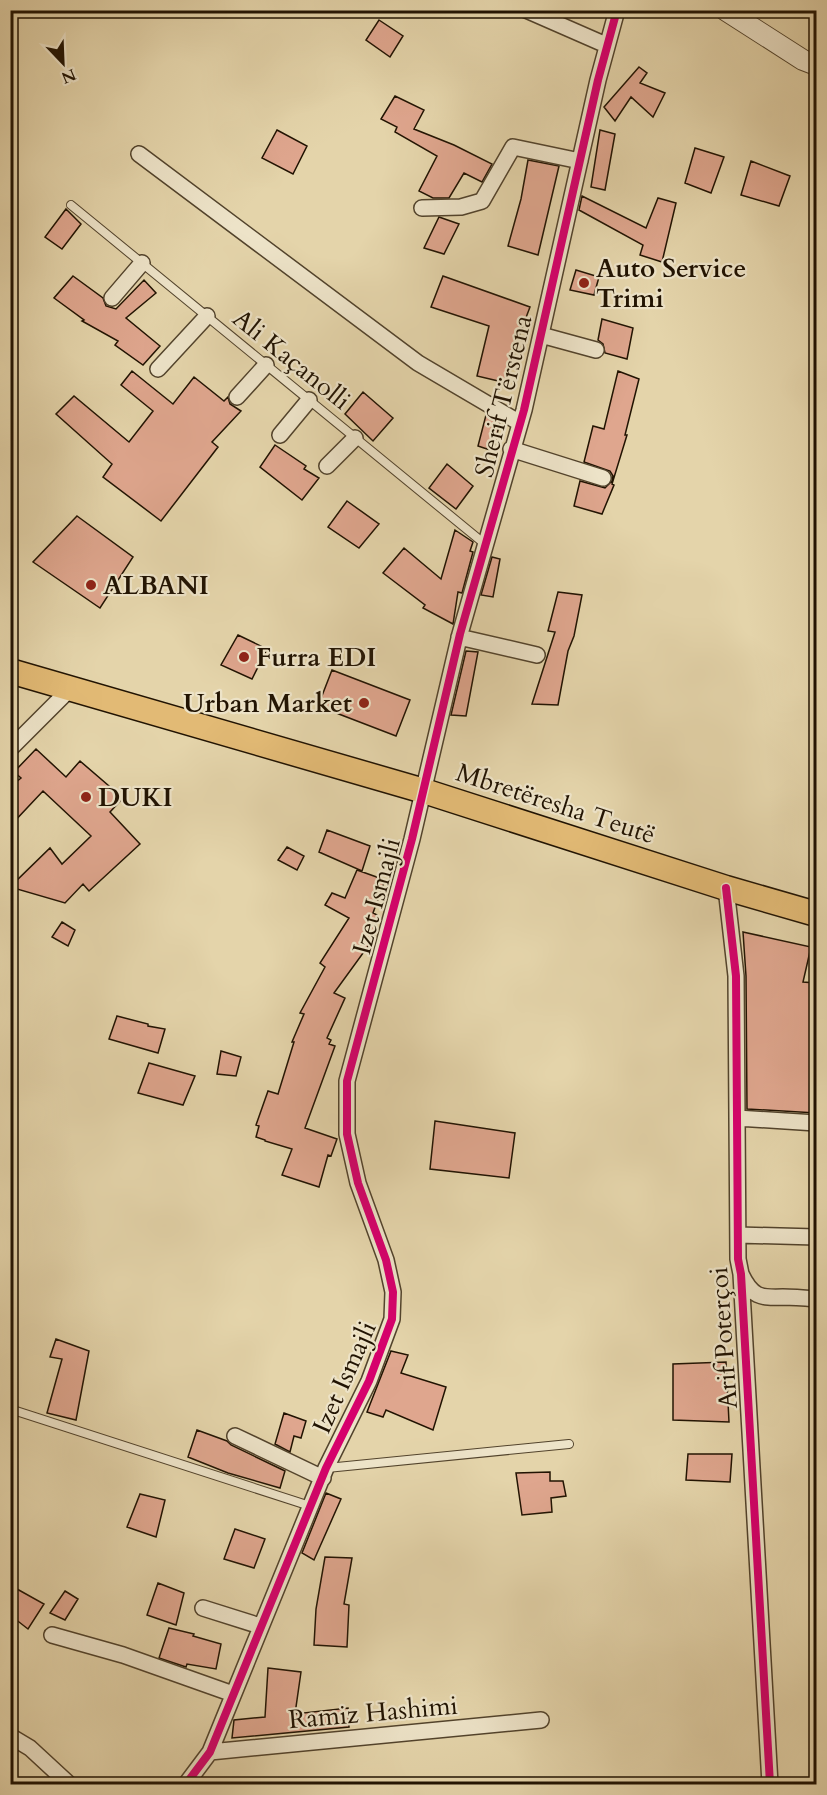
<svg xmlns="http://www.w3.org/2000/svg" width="827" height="1795" font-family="Cardo,serif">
  <rect width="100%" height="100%" fill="#e4d4aa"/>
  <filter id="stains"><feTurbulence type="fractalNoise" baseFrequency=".00333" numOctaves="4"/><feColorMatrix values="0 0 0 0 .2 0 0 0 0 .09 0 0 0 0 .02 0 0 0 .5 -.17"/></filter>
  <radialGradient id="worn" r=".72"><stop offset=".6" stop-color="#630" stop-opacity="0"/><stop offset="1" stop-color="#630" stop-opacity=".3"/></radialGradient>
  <path fill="#dfa68e" stroke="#211302" stroke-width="1.5" d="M379,20l24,16 -13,21 -24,-17z
    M639,67l8,6 -7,10 25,10 -12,24 -22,-20 -16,24 -11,-14z
    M395,96l29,14 -10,19 40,16 38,19 -10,18 -18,-9 -15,25h-16l-14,-7 18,-35 -42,-24 2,-5 -16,-8z
    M277,130l30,16 -14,28 -31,-16z
    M600,130l15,4 -10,56 -14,-3z
    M695,148l29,9 -13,36 -26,-10z
    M528,160l31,6 -21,89 -30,-9 13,-47z
    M751,161l39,15 -11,30 -38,-11z
    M582,196l64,32 12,-30 18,5 -14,59 -22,-7 3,-10 -64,-35z
    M66,209l15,15 -19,25 -17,-12z
    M439,217l20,7 -15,30 -20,-6z
    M576,270l23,7 -5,18 -24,-5z
    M73,276l30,22 3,8 10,3 28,-29 12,13 -30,25 34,28 -17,19 -28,-20 3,-4 -36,-20 2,-1 -30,-22z
    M443,276l87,31 -11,29 -12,47 -30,-7 12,-50 -58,-19z
    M602,319l31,9 -6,31 -22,-6 -2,-9 -5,-4z
    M132,371l41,33 21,-27 30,24 4,-4 2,7 11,7 -29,31 6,5 -57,74 -58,-44 9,-13 -56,-50 18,-18 55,46 24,-31 -32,-26z
    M618,371l21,8 -14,56h2l-15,49 2,1 -12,29 -28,-8 6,-25 25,7 7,-7 1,-5 -3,-5 -26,-9 9,-36 11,3z
    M363,392l30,26 -20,23 -28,-27z
    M486,415l14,7 -7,29 -15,-5z
    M275,445l31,21 -2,3 15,9 -17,22 -42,-33z
    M447,464l26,22 -17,23 -27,-21z
    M347,501l32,23 -20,24 -31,-21z
    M77,516l56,41 -33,51 -67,-46z
    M455,530l18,12 -3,9 3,1 -11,41 -4,-1 -5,32 -30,-16 2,-3 -42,-32 21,-25 37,31z
    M492,557l8,2 -7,38 -12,-2z
    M558,592l24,3 -8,41 -6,15 -10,54 -26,-1 23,-72 -7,-1z
    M238,635l29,14 -15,30 -31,-14z
    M466,651l12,1 -12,64 -15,-1z
    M332,670l78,30 -14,36 -78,-30z
    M36,749l30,28 14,-16 43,37 -13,14 30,32 -51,47 -6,-7 -18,19 -55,-16 40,-39 12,16 29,-28 -48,-45 -33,35v-39l11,-9 -7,-6z
    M327,830l43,16 -8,25 -43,-19z
    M287,847l17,9 -7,14 -19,-10z
    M357,870l28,10 -12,33 4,2 -3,23 -40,55 11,5 -18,40 4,2 -2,4 6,2 -30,82 32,11 -6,17 -3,-1 -9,32 -37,-12 10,-26 -27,-8v-1l-9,-3 3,-11 -3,-1 12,-34 10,3 16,-52h-2l12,-28 -4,-1 25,-46 -5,-4 29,-45 -24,-13 7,-12 13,5z
    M62,922l13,8 -7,16 -16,-9z
    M743,932l68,15 -8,35 13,1v130l-69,-4 -1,-133z
    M117,1016l31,8v2l17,3 -7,24 -49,-14z
    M221,1051l20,6 -5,19 -19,-2z
    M149,1063l46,13 -12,29 -45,-12z
    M435,1121l80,12 -6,45 -79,-9z
    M56,1339l33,12 -13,69 -29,-7 15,-54 -12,-2z
    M391,1351l17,4 -7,18 45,14 -13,43 -47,-20 -3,7 -16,-5z
    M726,1362l3,60 -56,-2v-56z
    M284,1413l22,8 -5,17 -7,-2 -4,16 -15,-8z
    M197,1430l30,11 4,4 54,26 -5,17 -52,-15 -40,-16z
    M688,1454h44l-2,28 -44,-2z
    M550,1472v9h13l3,15 -15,2 1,14 -30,3 -6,-42z
    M326,1493l15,6 -27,61 -12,-7z
    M140,1494l25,6 -9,37 -29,-10z
    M235,1529l30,10 -11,29 -30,-9z
    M325,1557l27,1 -8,46 5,1 -2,42 -33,-2 2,-36z
    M158,1583l26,10 -8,32 -29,-10z
    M17,1589l27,15 -16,25 -18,-14v-15z
    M65,1591l13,8 -13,21 -15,-7z
    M169,1628l25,6 -1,2 28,8 -5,25 -29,-5 -1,3 -27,-9z
    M268,1668l33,4 -6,42 53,-6 1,19 -117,11 2,-18 31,-3z"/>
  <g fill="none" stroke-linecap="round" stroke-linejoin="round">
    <defs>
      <path id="service" d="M71,205l415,340
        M10,1409l300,97
        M327,1468l242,-24"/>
      <path id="minor" d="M526,10l80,35
        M139,154l279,209 102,60
        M422,208l39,-1 21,-6 31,-54 67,14
        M112,298l30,-35
        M541,335l55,15
        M158,369l49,-53
        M237,397l29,-32
        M280,435l29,-35
        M511,449l92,29
        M327,466l28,-28
        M459,637l78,18
        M10,749l60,-60
        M726,888l10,88 2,283 3,15 29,510
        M737,1118l79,5
        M738,1235l78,2
        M741,1274c11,23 19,24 42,23 11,0 22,1 33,2
        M235,1436l88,42
        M203,1608l57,18
        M52,1635l71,20 110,39
        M10,1736l20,12 39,36
        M210,1752l331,-32
        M186,1784l24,-32 116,-284 43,-87 23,-62 1,-27 -7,-32 -28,-77 -11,-49v-53l65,-242 48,-205 64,-224 74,-330 19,-70"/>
      <path id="tertiary" d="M725,10l78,50 13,5"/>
      <path id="primary" d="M10,671l414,120 302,97 90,26"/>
    </defs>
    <use href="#service" stroke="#52432c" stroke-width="10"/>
    <use href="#minor" stroke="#52432c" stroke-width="18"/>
    <use href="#tertiary" stroke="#52432c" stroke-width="22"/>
    <use href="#primary" stroke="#211302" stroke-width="27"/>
    <use href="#service" stroke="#ede3c8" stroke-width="8"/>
    <use href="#minor" stroke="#ede3c8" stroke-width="15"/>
    <use href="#tertiary" stroke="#ede3c8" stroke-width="20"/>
    <use href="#primary" stroke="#e2ba75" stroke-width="24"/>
    <defs>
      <path id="cycleway" d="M726,888l10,88 2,283 3,15 29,510
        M186,1784l24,-32 116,-284 43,-87 23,-62 1,-27 -7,-32 -28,-77 -11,-49v-53l65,-242 48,-205 64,-224 74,-330 19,-70"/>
    </defs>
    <use href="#cycleway" stroke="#ede3c8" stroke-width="11"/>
    <use href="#cycleway" stroke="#d6006c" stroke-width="8"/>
  </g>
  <g fill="#8f2418" stroke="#ede3c8" stroke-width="2">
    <circle cx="584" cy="283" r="6"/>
    <circle cx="91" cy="585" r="6"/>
    <circle cx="244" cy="657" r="6"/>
    <circle cx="364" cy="703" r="6"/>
    <circle cx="86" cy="797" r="6"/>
  </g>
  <g text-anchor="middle" stroke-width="4.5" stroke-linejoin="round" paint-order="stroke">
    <g font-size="26" font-weight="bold" fill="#211302" stroke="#ede3c8" text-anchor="start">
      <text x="596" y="277">Auto Service<tspan x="596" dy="30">Trimi</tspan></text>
      <text x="103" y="594">ALBANI</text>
      <text x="256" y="666">Furra EDI</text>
      <text x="352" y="712" text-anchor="end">Urban Market</text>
      <text x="98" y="806">DUKI</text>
    </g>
    <g font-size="26" fill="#211302" stroke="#ede3c8">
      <text transform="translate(292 359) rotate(39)" y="9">Ali Kaçanolli</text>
      <text transform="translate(503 396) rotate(-76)" y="9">Sherif Tërstena</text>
      <text transform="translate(556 803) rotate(18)" y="9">Mbretëresha Teutë</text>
      <text transform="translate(376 896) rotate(-75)" y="9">Izet Ismajli</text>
      <text transform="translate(723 1338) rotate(-94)" y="9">Arif Poterçoi</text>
      <text transform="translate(344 1377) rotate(-66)" y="9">Izet Ismajli</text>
      <text transform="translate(373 1712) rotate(-5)" y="9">Ramiz Hashimi</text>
    </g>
  </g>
  <rect width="827" height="1795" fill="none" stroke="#e4d4aa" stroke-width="36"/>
  <rect x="12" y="12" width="803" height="1771" fill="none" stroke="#211302" stroke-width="3"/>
  <rect x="18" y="18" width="791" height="1759" fill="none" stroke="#211302" stroke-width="1.5"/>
  <g transform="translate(63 63) rotate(157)" stroke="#ede3c8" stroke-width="4.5" paint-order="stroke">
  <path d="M0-4.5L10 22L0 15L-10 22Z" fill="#211302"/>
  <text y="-9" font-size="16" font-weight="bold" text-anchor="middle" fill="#211302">N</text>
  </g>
  <rect width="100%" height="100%" filter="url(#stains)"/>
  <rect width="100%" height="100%" fill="url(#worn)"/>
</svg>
